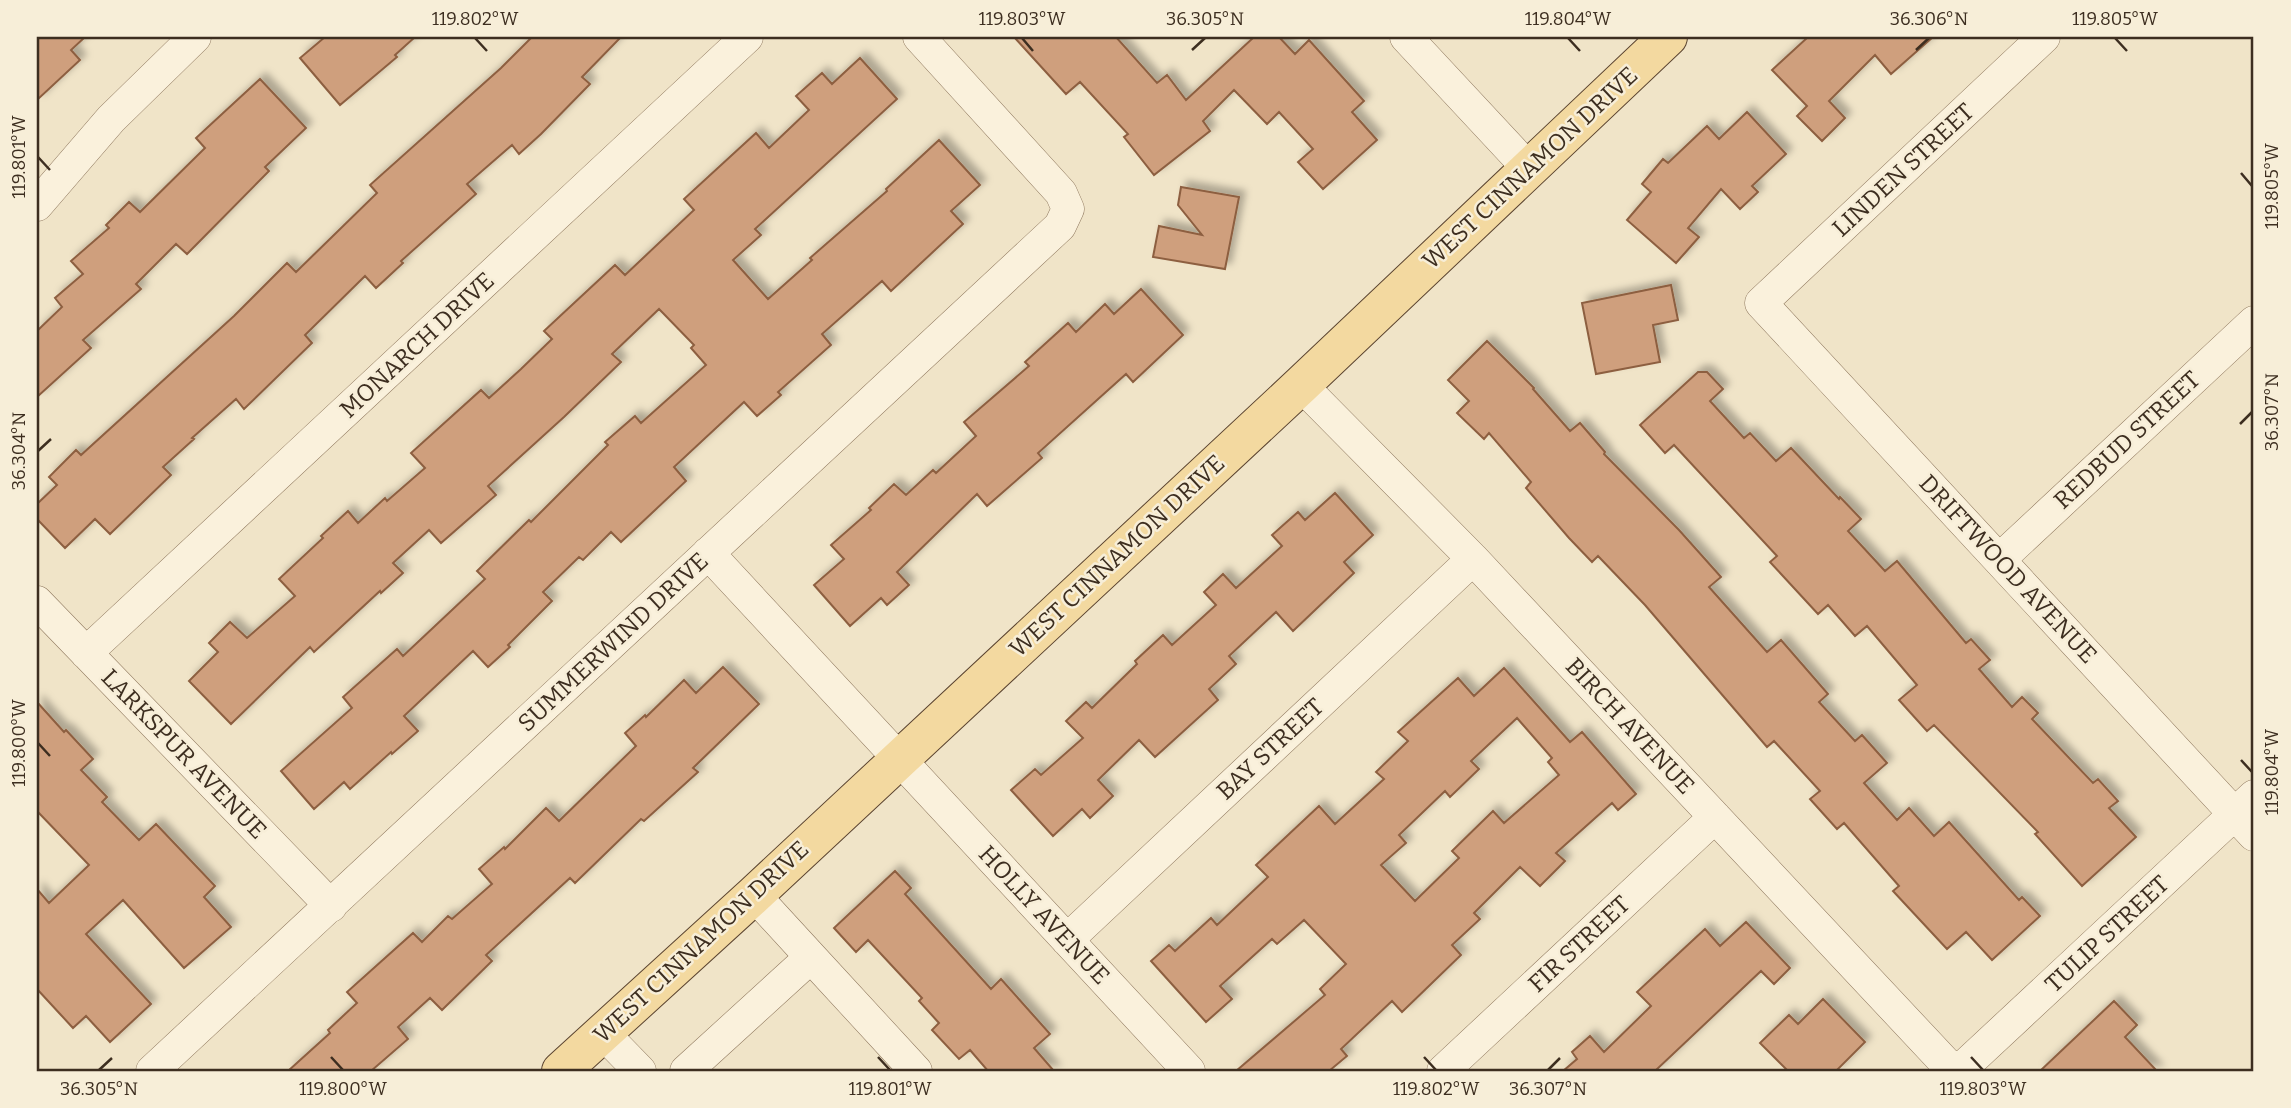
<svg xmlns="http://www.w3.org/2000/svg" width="2291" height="1108" font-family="Bitter,serif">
  <defs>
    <filter id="shadow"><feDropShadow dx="6" dy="-6" stdDeviation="3.5" flood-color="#0004"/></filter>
  </defs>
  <rect width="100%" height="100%" fill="#f0e4c8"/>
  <path fill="#cf9f7d" stroke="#8d5f41" stroke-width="2" fill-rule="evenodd" filter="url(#shadow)" d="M37,37h48l-14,13 9,10 -43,40z
    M325,37h90l-20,18 2,2 -57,48 -40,-47z
    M532,37h89l-39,40 8,7 -49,50 -22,20 -7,-9 -45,39 9,10 -75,67 2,2 -27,25 -11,-12 -60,59 7,8 -68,66 -8,-10 -44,39 2,1 -31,28 8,8 -61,59 -15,-15 -30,29 -28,-29v-15l20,-19 -8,-8 27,-27 5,5 153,-139 53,-53 9,9 81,-79 -7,-8 131,-117z
    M1014,37h102l41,46 10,-8 19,25 68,-63h25l16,17 14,-14 55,61 -12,11 25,28 -54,49 -25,-27 15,-13 -34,-37 -12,12 -33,-34 -31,31 7,10 -56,44 -30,-38 4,-3 -48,-52 -14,12z
    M1808,37h125l-42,37 -16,-19 -46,46 16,17 -23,23 -25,-25 10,-10 -35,-36z
    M860,58l37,41 -142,130 6,6 -28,25 35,39 44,-39 -2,-2 77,-67 -1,-2 53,-49 41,45 -29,26 12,13 -72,67 -9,-10 -60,53 9,11 -53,47 3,3 -24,21 -13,-14 -70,65 12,14 -65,61 -10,-10 -28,28 -4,-3 -36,35 9,9 -44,44 2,2 -22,20 -15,-16 -69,65 14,15 -26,23 -1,-2 -41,37 -6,-7 -30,27 -33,-38 71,-63 -9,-11 54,-48 6,7 82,-77 -8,-8 52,-51 2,2 77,-77 -3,-3 30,-26 6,7 65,-58 -15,-17 3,-3 -35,-36 -47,45 9,8 -57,55 -76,69 8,9 -55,48 -12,-13 -36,33 10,10 -22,20 -1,-2 -66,61 -4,-5 -79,77 -42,-43 29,-29 -9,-9 21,-21 17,16 48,-42 -16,-17 44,-41 -2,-2 27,-25 10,12 27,-25 2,3 38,-33 -14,-15 70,-63 8,8 32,-29 31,-30 -8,-8 71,-66 10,10 69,-65 -10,-11 72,-66 13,15 40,-38 -13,-14 26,-23 10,11z
    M260,79l46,49 -41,39 4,4 -82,83 -11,-10 -40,40 5,5 -58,51 8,8 -54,49v-66l25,-24 -7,-9 28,-24 -12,-13 38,-33 -3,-3 23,-23 11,10 65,-64 -9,-10z
    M1747,112l39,42 -34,32 6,6 -18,17 -19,-20 -33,39 11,9 -23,26 -49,-43 24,-28 -9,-8 21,-25 5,4 39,-37 12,13z
    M1181,187l58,10 -14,72 -72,-12 6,-31 43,9 -24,-30z
    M1671,285l7,35 -25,5 7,37 -64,12 -14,-71z
    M1141,289l42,46 -50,47 -7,-8 -88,79 4,5 -55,48 -10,-12 -80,78 12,13 -22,20 -6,-7 -31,28 -36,-41 30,-26 -13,-14 40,-35 -2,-2 25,-24 12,11 27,-25 3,3 40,-37 -12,-14 65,-56 -4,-4 43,-39 8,9 29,-28 9,10z
    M1487,341l47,47 -1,1 37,42 10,-8 25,29 -1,2 75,76 42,47 -12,10 58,65 14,-12 47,54 -9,8 36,39 7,-6 25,28 -23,20 33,37 12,-12 25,28 15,-14 70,78 3,-3 18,19 -48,44 -26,-28 -19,17 -54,-58 6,-5 -55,-63 -7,6 -27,-30 10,-8 -46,-50 -7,6 -122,-142 -47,-49 -6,6 -23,-24 -43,-50 5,-6 -42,-49 -5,6 -27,-26 12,-12 -21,-21z
    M1698,372h9l16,17 -13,12 34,37 6,-5 26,28 15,-13 48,51 1,-2 21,22 -13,12 37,40 12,-10 69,82 5,-4 19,21 -11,9 33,38 10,-10 16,16 -6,6 61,64 5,-4 20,22 -9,7 27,29 -54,49 -47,-52 3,-2 -104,-107 -7,6 -28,-31 18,-15 -50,-59 -12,10 -27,-31 -10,9 -48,-52 7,-6 -103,-111 -9,8 -25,-28z
    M1335,493l38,42 -29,27 10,11 -61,58 -17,-19 -47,44 7,8 -27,25 9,11 -63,57 -16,-17 -41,40 15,16 -23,22 -8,-9 -29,27 -42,-46 24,-21 6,6 42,-37 -17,-17 20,-19 6,6 45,-44 -2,-3 28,-26 9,10 44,-40 -12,-13 19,-18 13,14 46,-42 -10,-11 26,-23 7,8z
    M723,667l36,37 -66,64 5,4 -54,49 -3,-2 -66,64 -5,-5 -84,77 6,6 -50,49 -12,-12 -32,29 10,12 -37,32h-83l42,-38 -2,-3 29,-27 -10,-11 66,-59 9,9 26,-26 4,3 40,-35 -13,-15 25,-22 1,2 41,-41 13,13 77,-75 -11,-13 20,-18 1,2 38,-37 12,13z
    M1504,668l66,74 12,-10 54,62 -18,16 -6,-7 -56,50 9,8 -25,25 -20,-19 -46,46 6,6 -28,26 9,10 -59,57 -10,-11 -51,48 6,7 -18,15h-93l89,-76 -5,-6 26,-25 -42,-44 -27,24 -5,-5 -52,47 12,13 -26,23 -55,-61 18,-16 6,6 36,-33 6,7 51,-48 -12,-12 63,-59 16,18 49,-45 -8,-7 32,-31 -10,-9 60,-54 16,18zM1517,718l35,40 -4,4 11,13 -55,48 -11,-12 -41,40 7,7 -44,43 -34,-36 25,-22 -7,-8 46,-44 5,6 29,-28 -8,-8z
    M37,702l27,30 2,-2 27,29 -12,11 26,27 -5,5 37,38 17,-16 59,62 -11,11 27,30 -47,41 -61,-68 -37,34 65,70 -41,38 -24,-26 -13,12 -36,-39v-100l12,14 40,-38 -52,-54z
    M895,871l16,17 -6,6 86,95 10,-10 49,55 -16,14 20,23h-66l-18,-21 -11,9 -27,-29 7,-7 -20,-22 3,-3 -54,-58 -12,12 -22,-24z
    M1746,922l44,46 -16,16 -13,-13 -106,100h-92l14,-12 -5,-7 18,-16 14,16 47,-46 -14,-14 68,-63 15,17z
    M1823,999l42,43 -29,29h-48l-28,-28 29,-28 9,9z
    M2114,1001l23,24 -12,12 32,34h-117z"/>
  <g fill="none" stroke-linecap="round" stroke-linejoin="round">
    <defs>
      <path id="minor" d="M1406,37l123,132
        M2044,37l-283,266 493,532
        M37,205l74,-86 84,-82
        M1301,385l172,174 480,512
        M708,553l481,518
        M2000,559l254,-237
        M37,602l294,304
        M86,653l661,-616
        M1067,940l406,-381
        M811,957l105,114
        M603,1033l37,38
        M152,1071l908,-845 8,-17 -7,-16 -142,-156
        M686,1071l125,-114 -57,-62
        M1443,1071l272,-254
        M1959,1071l295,-275"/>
      <path id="major" d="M561,1071l193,-176 547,-510 367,-348"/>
    </defs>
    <use href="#minor" stroke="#8d765c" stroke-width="33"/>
    <use href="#major" stroke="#5b4430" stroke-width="40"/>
    <use href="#minor" stroke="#faf1dc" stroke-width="32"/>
    <use href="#major" stroke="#f3d9a0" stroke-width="38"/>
  </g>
  <path fill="none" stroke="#3d2e20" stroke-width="2.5" d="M475,38l12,13M1022,38l11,13M1568,38l12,13M2115,38l12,13M1192,50l13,-12M1916,50l13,-12M38,157l12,13M2241,173l11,13M2240,424l12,-12M38,451l13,-12M38,743l12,13M2241,760l11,12M331,1057l12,13M878,1057l12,13M1424,1057l12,13M1971,1057l12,13M99,1070l13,-12M1548,1070l12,-12"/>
  <g text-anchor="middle" stroke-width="5" stroke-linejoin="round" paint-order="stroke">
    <g font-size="24" fill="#3d2e20" stroke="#f7eed8">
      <text transform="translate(1530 168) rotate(-43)" y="8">WEST CINNAMON DRIVE</text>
      <text transform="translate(1903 170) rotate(-43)" y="8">LINDEN STREET</text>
      <text transform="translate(417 345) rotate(-43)" y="8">MONARCH DRIVE</text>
      <text transform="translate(2127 440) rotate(-43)" y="8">REDBUD STREET</text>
      <text transform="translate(1117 556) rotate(-43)" y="8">WEST CINNAMON DRIVE</text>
      <text transform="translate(2008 569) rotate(47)" y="8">DRIFTWOOD AVENUE</text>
      <text transform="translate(613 642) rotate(-43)" y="8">SUMMERWIND DRIVE</text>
      <text transform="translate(1630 726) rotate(47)" y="8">BIRCH AVENUE</text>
      <text transform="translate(1270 749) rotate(-43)" y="8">BAY STREET</text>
      <text transform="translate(184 754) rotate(46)" y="8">LARKSPUR AVENUE</text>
      <text transform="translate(1044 915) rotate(47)" y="8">HOLLY AVENUE</text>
      <text transform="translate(2107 934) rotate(-43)" y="8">TULIP STREET</text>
      <text transform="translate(701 942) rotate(-43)" y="8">WEST CINNAMON DRIVE</text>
      <text transform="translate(1579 944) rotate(-43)" y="8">FIR STREET</text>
    </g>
  </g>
  <rect width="2291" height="1108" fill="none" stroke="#f7eed8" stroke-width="77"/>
  <rect x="38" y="38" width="2214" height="1032" fill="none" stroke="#3d2e20" stroke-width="2.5"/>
  <g font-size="18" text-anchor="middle" fill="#3d2e20">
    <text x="475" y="25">119.802°W</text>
    <text x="1022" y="25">119.803°W</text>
    <text x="1205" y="25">36.305°N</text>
    <text x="1568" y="25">119.804°W</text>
    <text x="1929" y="25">36.306°N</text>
    <text x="2115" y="25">119.805°W</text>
    <text transform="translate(19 157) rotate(-90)" y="6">119.801°W</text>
    <text transform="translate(2272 186) rotate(-90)" y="6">119.805°W</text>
    <text transform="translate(2272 412) rotate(-90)" y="6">36.307°N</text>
    <text transform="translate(19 451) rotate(-90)" y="6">36.304°N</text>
    <text transform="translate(19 743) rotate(-90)" y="6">119.800°W</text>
    <text transform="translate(2272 772) rotate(-90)" y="6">119.804°W</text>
    <text x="99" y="1095">36.305°N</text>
    <text x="343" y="1095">119.800°W</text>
    <text x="890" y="1095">119.801°W</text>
    <text x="1436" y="1095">119.802°W</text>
    <text x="1548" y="1095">36.307°N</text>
    <text x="1983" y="1095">119.803°W</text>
  </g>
</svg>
